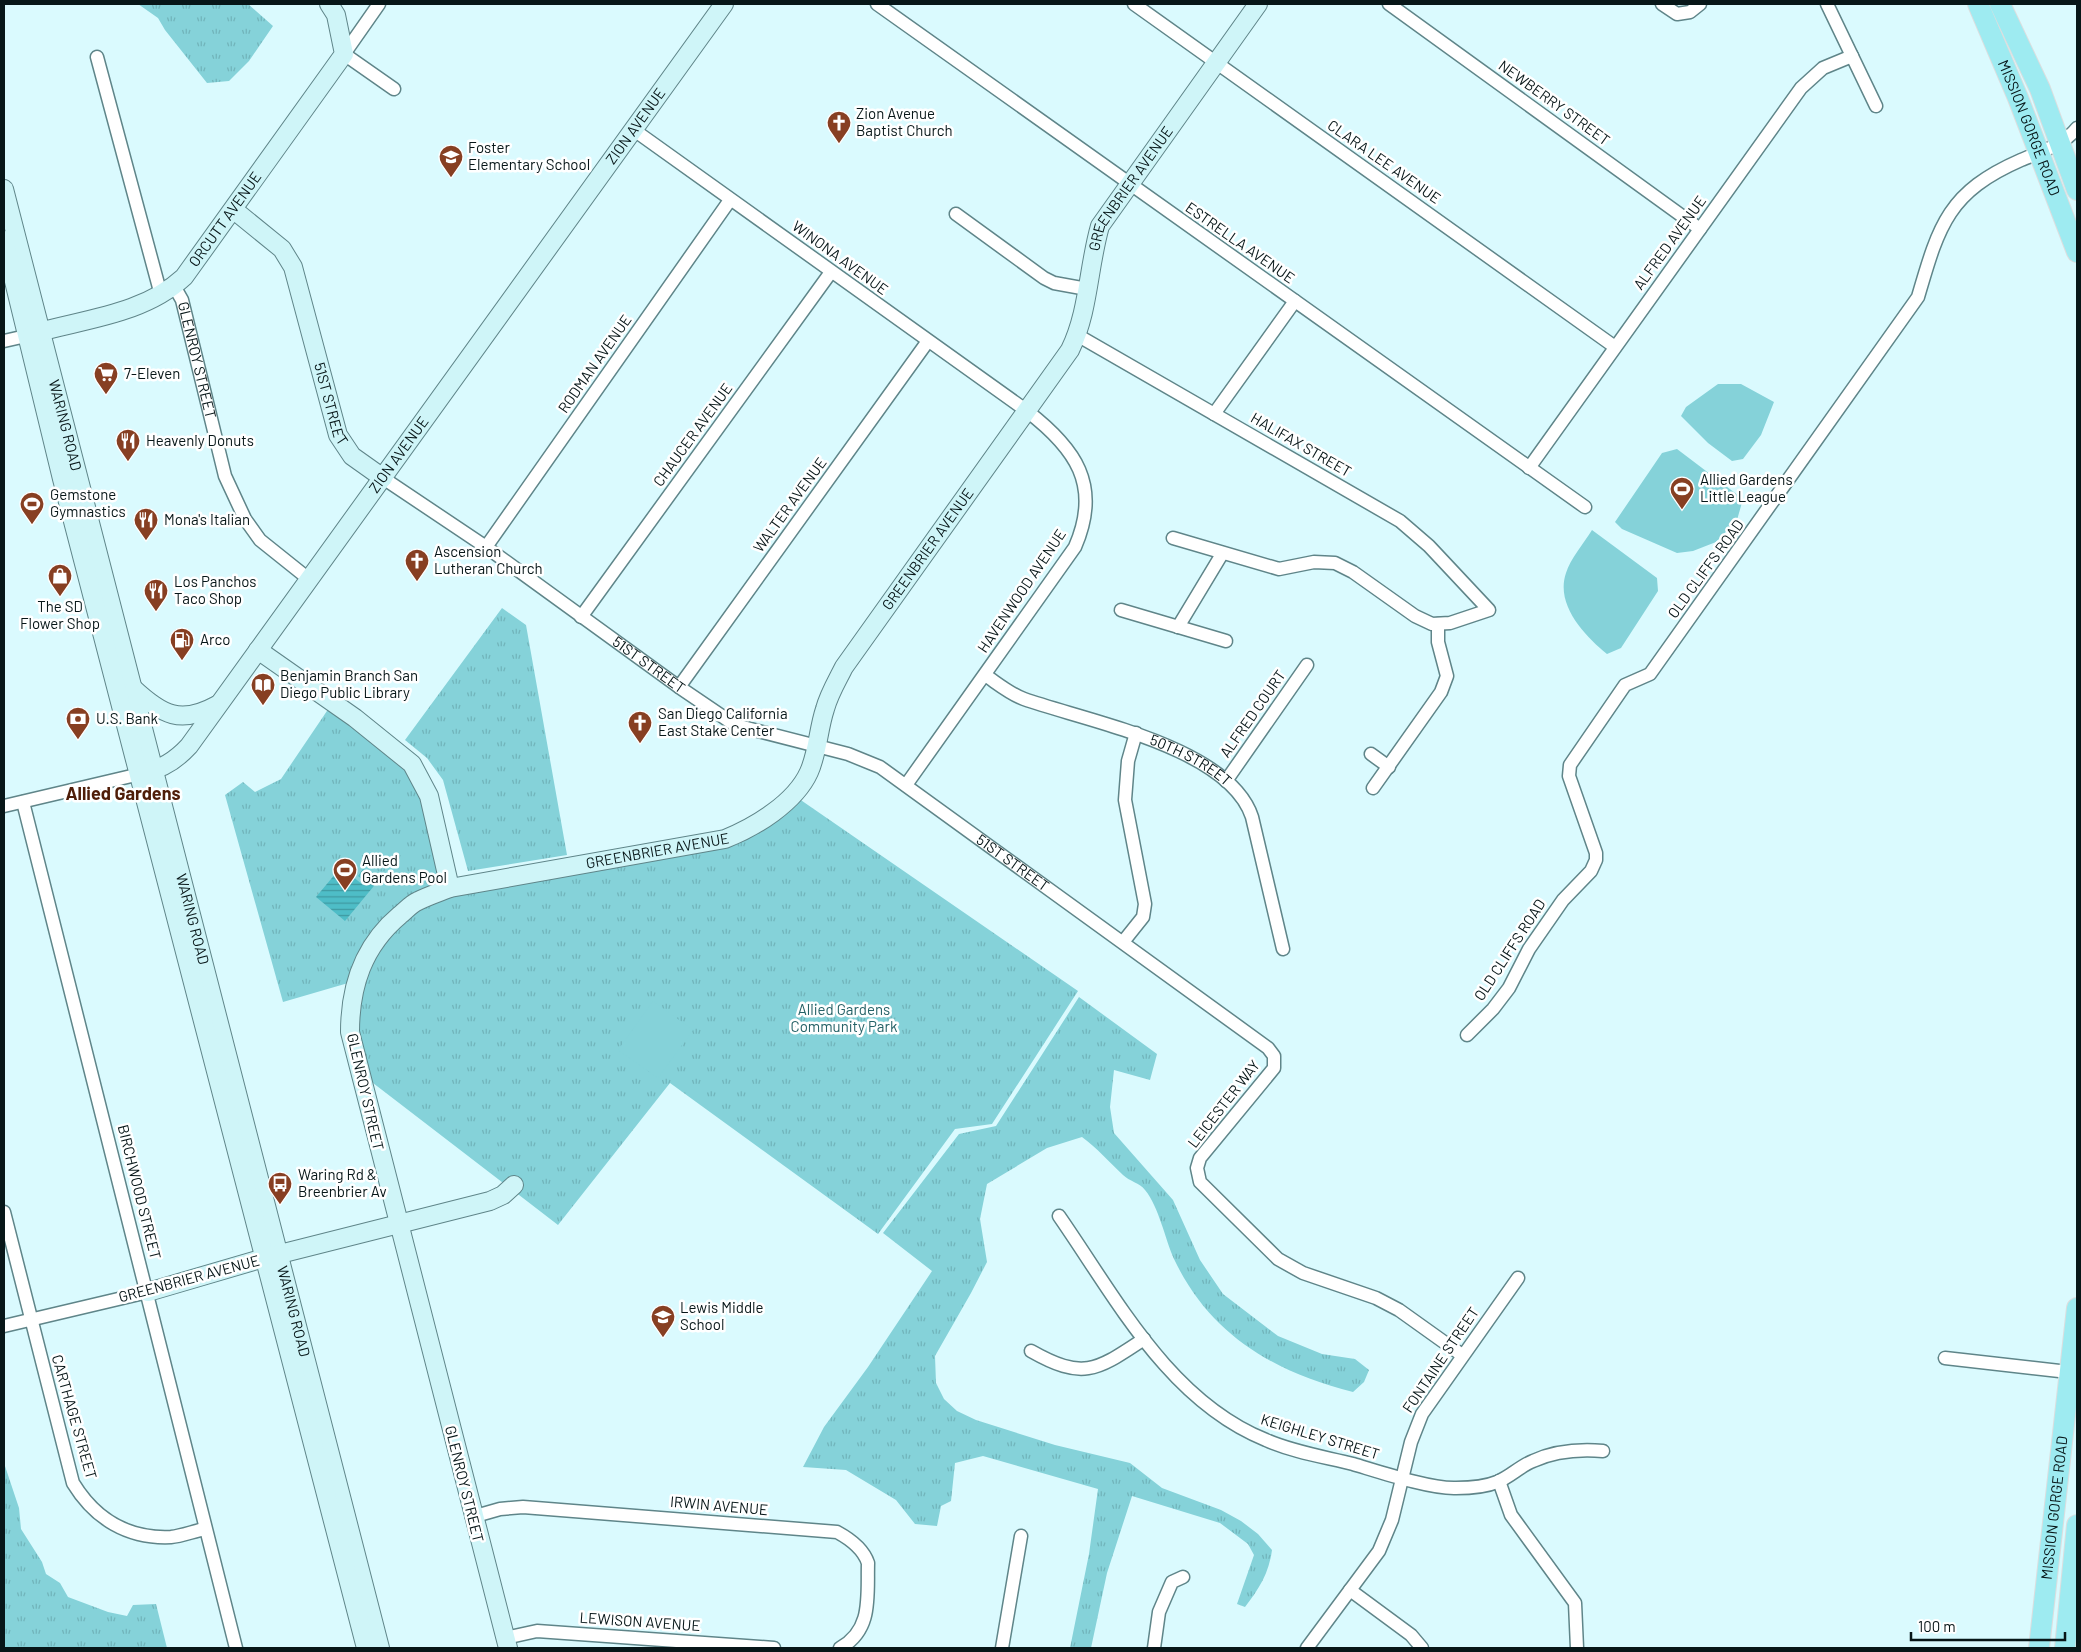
<svg xmlns="http://www.w3.org/2000/svg" width="2081" height="1652" font-family="Barlow,sans-serif">
  <defs>
    <pattern id="grass-tufts" width="24" height="20" patternUnits="userSpaceOnUse" patternTransform="scale(1.25)"><rect width="24" height="20" fill="#85d2d9"/><path d="M3 7l-1-3M5 7V3M7 7l1-3M15 17l-1-3M17 17v-4M19 17l1-3" fill="none" stroke="#71b4ba"/></pattern>
    <pattern id="water-rules" width="6" height="5" patternUnits="userSpaceOnUse" patternTransform="scale(1.25)"><rect width="6" height="5" fill="#4ebdc7"/><path d="M0 2.5h6" fill="none" stroke="#3f99a1"/></pattern>
  </defs>
  <rect width="100%" height="100%" fill="#dafafe"/>
  <path fill="url(#grass-tufts)" d="M138,4h110l25,22 -24,35 -20,20 -22,2 -42,-53 -7,-12z
    M502,608l24,17 41,230 -99,16 -25,-91 -16,-22 -22,-18z
    M331,705l83,62 36,120 264,-45 78,-48 286,197 -86,133 -37,5 -77,105 -208,-151 -112,142 -185,-142 -21,-40 3,-62 -72,21 -58,-207 18,-13 12,10 26,-13z
    M1079,997l78,57 -7,26 -36,-10 -4,37 4,26 59,67 27,60 23,34 55,42 44,18 33,5 14,11 -5,12 -11,10c-79,-20 -143,-57 -179,-133 -9,-20 -15,-52 -29,-69 -5,-7 -16,-9 -22,-15 -15,-14 -25,-26 -41,-38l-35,11 -60,36 -7,35 7,43 -16,31 -36,63 1,27 8,16 13,12 19,9 79,25 75,18 32,25 59,22 20,11 17,13 14,16c-3,23 -13,39 -27,57l-8,-3 17,-49 -6,-11 -28,-21 -88,-27 -25,77 -16,75h-21l19,-94 9,-65 -115,-33 -28,7 -4,38 -10,5 -4,20 -22,-2 -19,-24 -50,-30 -43,-3 21,-40 44,-60 64,-96 -49,-38 76,-99 37,-8z
    M4,1463l15,45 2,21 21,33 4,12 14,9 8,14 40,15 19,4 6,-11 23,-1 11,44h-163z"/>
  <path fill="#85d2d9" d="M1718,384h23l33,18 -13,33 -18,24 -11,2 -24,-18 -27,-27 5,-9z
    M1677,449l66,50 -6,21 -21,22 -23,9 -16,2 -55,-24 -7,-7 47,-69z
    M1592,530l65,48 1,13 -37,57 -14,6c-22,-18 -52,-49 -41,-81 4,-14 18,-30 26,-43z
    M653,1001l40,29 -35,48 -40,-28z"/>
  <path fill="url(#water-rules)" d="M341,867l22,18 3,-3 -8,-6 5,-7 15,12 -33,40 -29,-24z"/>
  <g fill="none" stroke-linecap="round" stroke-linejoin="round">
    <defs>
      <g id="street">
        <path d="M379,4l-35,50 50,35"/>
        <path d="M877,4l708,503"/>
        <path d="M1134,4l481,343"/>
        <path d="M1389,4l311,225"/>
        <path d="M1662,4l15,10 13,-2 10,-8"/>
        <path d="M1827,4l49,102"/>
        <path d="M97,57l64,238"/>
        <path d="M634,130l393,281c48,37 75,74 48,136l-169,238"/>
        <path d="M956,214l88,64 10,5 33,6"/>
        <path id="s1" d="M174,286l8,14 43,176 20,43 15,21 50,40"/>
        <path d="M1077,335l323,186 29,25 60,64 -39,13 -18,1 -17,-8 -62,-44 -18,-9 -21,-1 -35,7 -106,-31"/>
        <path d="M4,341l22,-5"/>
        <path d="M1214,414l81,-113"/>
        <path d="M1529,468l272,-380 22,-20 29,-12"/>
        <path id="s2" d="M383,478l103,69 193,140 56,38 113,29 32,13 388,281 6,8v12l-74,90 -3,10 3,14 78,77 25,14 73,25 23,12 63,45"/>
        <path d="M486,547l244,-347"/>
        <path d="M1121,610l105,31"/>
        <path d="M581,617l250,-345"/>
        <path d="M1178,627l44,-73"/>
        <path id="s3" d="M985,675c12,8 25,19 39,24 62,22 205,48 228,118l31,132"/>
        <path d="M679,687l249,-346"/>
        <path d="M1371,754l18,13"/>
        <path d="M1226,781l81,-116"/>
        <path d="M1373,788l68,-96 6,-16 -9,-34v-18"/>
        <path d="M23,802l213,846"/>
        <path d="M4,806l136,-32"/>
        <path d="M1123,942l20,-25 2,-13 -20,-104 3,-39 8,-28"/>
        <path d="M1467,1035l26,-26 16,-21 20,-39 34,-49 28,-29 5,-11v-7l-27,-77 1,-11 55,-80 25,-11 268,-377c21,-72 30,-105 103,-137 19,-8 43,-15 56,-32"/>
        <path d="M4,1212l69,271c22,36 55,56 98,54 11,-1 23,-6 34,-8"/>
        <path d="M1059,1216c57,82 110,185 207,224 27,12 59,17 87,24 27,8 78,25 103,24 13,0 29,-1 41,-6 13,-5 23,-16 36,-21 22,-10 46,-12 70,-10"/>
        <path d="M4,1326l144,-34"/>
        <path d="M1031,1351c53,30 66,19 113,-12"/>
        <path d="M1945,1358l132,15"/>
        <path d="M1499,1481l12,34 64,88 2,45"/>
        <path d="M472,1517l28,-8 23,-2 314,25c13,7 26,16 31,31 -1,33 5,67 -28,85"/>
        <path d="M1350,1590l61,45 11,13"/>
        <path d="M505,1638l32,-7 237,17"/>
        <path d="M1002,1648l19,-112"/>
        <path d="M1154,1648l5,-36 13,-30 11,-5"/>
        <path d="M1307,1648l72,-97 13,-31 19,-78 11,-28 96,-136"/>
      </g>
      <g id="secondary">
        <path id="s4" d="M4,189l376,1459"/>
        <path id="s5" d="M234,210l48,39 11,18 45,168 14,21 31,22"/>
        <path d="M4,240l58,239 304,1169"/>
        <path id="s6" d="M32,334c51,-15 111,-19 152,-57l160,-223 -8,-39 -7,-11"/>
        <path d="M258,650l97,68 57,46 17,32 21,92"/>
        <path d="M134,689c28,26 47,36 83,16"/>
        <path id="s7" d="M145,772c18,-3 32,-13 44,-26l535,-742"/>
        <path d="M148,1292l116,-34 226,-57 13,-6 11,-10"/>
        <path id="s8" d="M508,1648l-158,-616c0,-46 13,-86 50,-117 5,-4 11,-11 18,-14 10,-5 22,-9 32,-13l275,-49c30,-12 70,-36 84,-67 9,-20 9,-42 16,-63 4,-15 12,-28 19,-42l226,-317c19,-39 18,-82 30,-124l158,-222"/>
      </g>
      <g id="primary">
        <path id="s9" d="M1978,4l40,94 59,154"/>
        <path d="M2000,4l40,85 37,101"/>
        <path id="s10" d="M2039,1648l38,-340"/>
        <path d="M2065,1648l12,-123"/>
      </g>
    </defs>
    <use href="#street" stroke="#5f8589" stroke-width="15"/>
    <use href="#secondary" stroke="#5f8589" stroke-width="20"/>
    <use href="#primary" stroke="#dcdedf" stroke-width="22"/>
    <use href="#street" stroke="#fff" stroke-width="12"/>
    <use href="#secondary" stroke="#cff5f8" stroke-width="18"/>
    <use href="#primary" stroke="#9eebf1" stroke-width="20"/>
  </g>
  <defs>
    <symbol id="church-pin" viewBox="-11 -11 22 30"><path d="M0 17L-7.5 6A9.5 9.5 0 1 1 7.5 6Z" fill="#873f22" stroke="#fff"/><path d="M-1.2-6h2.4v3.5h3.3v2.4h-3.3V6h-2.4V-.1h-3.3v-2.4h3.3Z" fill="#fff"/></symbol>
    <symbol id="school-pin" viewBox="-11 -11 22 30"><path d="M0 17L-7.5 6A9.5 9.5 0 1 1 7.5 6Z" fill="#873f22" stroke="#fff"/><path d="M0-5L7-2L0 1L-7-2ZM-4 1L0 2.5L4 1V4Q0 6-4 4Z" fill="#fff"/></symbol>
    <symbol id="supermarket-pin" viewBox="-11 -11 22 30"><path d="M0 17L-7.5 6A9.5 9.5 0 1 1 7.5 6Z" fill="#873f22" stroke="#fff"/><path d="M-6-5.5h2.5l.6 2H6L4.5 2H-2.5L-4.4-4H-6ZM-1.5 3.2a1.3 1.3 0 1 0 .1 0ZM3 3.2a1.3 1.3 0 1 0 .1 0Z" fill="#fff"/></symbol>
    <symbol id="restaurant-pin" viewBox="-11 -11 22 30"><path d="M0 17L-7.5 6A9.5 9.5 0 1 1 7.5 6Z" fill="#873f22" stroke="#fff"/><path d="M-5-6h1v4h1v-4h1v4h1v-4h1v5L-1.5 .5V6h-2V.5L-5-1ZM5-6V6H3V1.5H1.5Q1.5-4 5-6Z" fill="#fff"/></symbol>
    <symbol id="stadium-pin" viewBox="-11 -11 22 30"><path d="M0 17L-7.5 6A9.5 9.5 0 1 1 7.5 6Z" fill="#873f22" stroke="#fff"/><path d="M0-5a6.5 5 0 1 0 0 10a6.5 5 0 1 0 0-10ZM-3.5-1.8h7v3.6h-7Z" fill="#fff"/></symbol>
    <symbol id="shop-pin" viewBox="-11 -11 22 30"><path d="M0 17L-7.5 6A9.5 9.5 0 1 1 7.5 6Z" fill="#873f22" stroke="#fff"/><path d="M-5-2.5h2.3a2.7 3.5 0 0 1 5.4 0H5L5.5 6h-11ZM-1.5-2.5h3a1.5 2.3 0 0 0-3 0Z" fill="#fff"/></symbol>
    <symbol id="fuel-pin" viewBox="-11 -11 22 30"><path d="M0 17L-7.5 6A9.5 9.5 0 1 1 7.5 6Z" fill="#873f22" stroke="#fff"/><path d="M-5.5-6h7V0h2V4h1.3V-2.5L3-4.5l.8-.8L6-3V5H2.5V1h-1V6h-7ZM-4.2-4.7v3.2H.2V-4.7Z" fill="#fff"/></symbol>
    <symbol id="library-pin" viewBox="-11 -11 22 30"><path d="M0 17L-7.5 6A9.5 9.5 0 1 1 7.5 6Z" fill="#873f22" stroke="#fff"/><path d="M-6-4Q-3-5.5-.7-3.5V5Q-3 3-6 4ZM6-4Q3-5.5 .7-3.5V5Q3 3 6 4Z" fill="#fff"/></symbol>
    <symbol id="bank-pin" viewBox="-11 -11 22 30"><path d="M0 17L-7.5 6A9.5 9.5 0 1 1 7.5 6Z" fill="#873f22" stroke="#fff"/><path d="M-6-4H6V4H-6ZM0-2.3a2.3 2.3 0 1 0 0 4.6a2.3 2.3 0 1 0 0-4.6Z" fill="#fff"/></symbol>
    <symbol id="bus-pin" viewBox="-11 -11 22 30"><path d="M0 17L-7.5 6A9.5 9.5 0 1 1 7.5 6Z" fill="#873f22" stroke="#fff"/><path d="M-5-6H5V4H4V6H2V4H-2V6H-4V4H-5ZM-3.5-4V0h7V-4ZM-3.5 1.2v1.5H-2V1.2ZM2 1.2v1.5H3.5V1.2Z" fill="#fff"/></symbol>
  </defs>
  <g fill-rule="evenodd">
    <use href="#church-pin" x="825" y="109" width="28" height="38"/>
    <use href="#school-pin" x="437" y="143" width="28" height="38"/>
    <use href="#supermarket-pin" x="92" y="360" width="28" height="38"/>
    <use href="#restaurant-pin" x="114" y="427" width="28" height="38"/>
    <use href="#stadium-pin" x="1668" y="475" width="28" height="38"/>
    <use href="#stadium-pin" x="18" y="490" width="28" height="38"/>
    <use href="#restaurant-pin" x="132" y="506" width="28" height="38"/>
    <use href="#church-pin" x="403" y="547" width="28" height="38"/>
    <use href="#shop-pin" x="46" y="562" width="28" height="38"/>
    <use href="#restaurant-pin" x="142" y="577" width="28" height="38"/>
    <use href="#fuel-pin" x="168" y="626" width="28" height="38"/>
    <use href="#library-pin" x="249" y="671" width="28" height="38"/>
    <use href="#bank-pin" x="64" y="705" width="28" height="38"/>
    <use href="#church-pin" x="626" y="709" width="28" height="38"/>
    <use href="#stadium-pin" x="331" y="856" width="28" height="38"/>
    <use href="#bus-pin" x="266" y="1170" width="28" height="38"/>
    <use href="#school-pin" x="649" y="1303" width="28" height="38"/>
  </g>
  <g text-anchor="middle" stroke-width="5" stroke-linejoin="round" paint-order="stroke">
    <g font-size="15" fill="#071618" stroke="#fff">
      <text transform="translate(1554 103) rotate(36)" y="5">NEWBERRY STREET</text>
      <text dy="5" stroke="none"><textPath href="#s7" startOffset="816">ZION AVENUE</textPath></text>
      <text dy="5" stroke="none"><textPath href="#s9" startOffset="134">MISSION GORGE ROAD</textPath></text>
      <text transform="translate(1384 162) rotate(35)" y="5">CLARA LEE AVENUE</text>
      <text dy="5" stroke="none"><textPath href="#s8" startOffset="1890">GREENBRIER AVENUE</textPath></text>
      <text dy="5" stroke="none"><textPath href="#s6" startOffset="235">ORCUTT AVENUE</textPath></text>
      <text transform="translate(1240 243) rotate(35)" y="5">ESTRELLA AVENUE</text>
      <text transform="translate(1670 243) rotate(-54)" y="5">ALFRED AVENUE</text>
      <text transform="translate(840 258) rotate(36)" y="5">WINONA AVENUE</text>
      <text dy="5" stroke="none"><textPath href="#s1" startOffset="78">GLENROY STREET</textPath></text>
      <text transform="translate(595 364) rotate(-55)" y="5">RODMAN AVENUE</text>
      <text dy="5" stroke="none"><textPath href="#s5" startOffset="225">51ST STREET</textPath></text>
      <text dy="5" stroke="none"><textPath href="#s4" startOffset="244">WARING ROAD</textPath></text>
      <text transform="translate(693 435) rotate(-54)" y="5">CHAUCER AVENUE</text>
      <text transform="translate(1301 445) rotate(30)" y="5">HALIFAX STREET</text>
      <text dy="5" stroke="none"><textPath href="#s7" startOffset="411">ZION AVENUE</textPath></text>
      <text transform="translate(790 505) rotate(-54)" y="5">WALTER AVENUE</text>
      <text dy="5" stroke="none"><textPath href="#s8" startOffset="1470">GREENBRIER AVENUE</textPath></text>
      <text transform="translate(1706 569) rotate(-54)" y="5">OLD CLIFFS ROAD</text>
      <text transform="translate(1022 591) rotate(-56)" y="5">HAVENWOOD AVENUE</text>
      <text dy="5" stroke="none"><textPath href="#s2" startOffset="325">51ST STREET</textPath></text>
      <text transform="translate(1253 714) rotate(-55)" y="5">ALFRED COURT</text>
      <text dy="5" stroke="none"><textPath href="#s3" startOffset="224">50TH STREET</textPath></text>
      <text dy="5" stroke="none"><textPath href="#s8" startOffset="1036">GREENBRIER AVENUE</textPath></text>
      <text dy="5" stroke="none"><textPath href="#s2" startOffset="745">51ST STREET</textPath></text>
      <text dy="5" stroke="none"><textPath href="#s4" startOffset="754">WARING ROAD</textPath></text>
      <text transform="translate(1510 950) rotate(-57)" y="5">OLD CLIFFS ROAD</text>
      <text transform="translate(365 1092) rotate(77)" y="5">GLENROY STREET</text>
      <text transform="translate(1224 1104) rotate(-52)" y="5">LEICESTER WAY</text>
      <text transform="translate(139 1192) rotate(76)" y="5">BIRCHWOOD STREET</text>
      <text transform="translate(189 1279) rotate(-15)" y="5">GREENBRIER AVENUE</text>
      <text dy="5" stroke="none"><textPath href="#s4" startOffset="1159">WARING ROAD</textPath></text>
      <text transform="translate(1441 1360) rotate(-56)" y="5">FONTAINE STREET</text>
      <text transform="translate(74 1417) rotate(74)" y="5">CARTHAGE STREET</text>
      <text transform="translate(1320 1437) rotate(17)" y="5">KEIGHLEY STREET</text>
      <text transform="translate(464 1484) rotate(76)" y="5">GLENROY STREET</text>
      <text transform="translate(719 1506) rotate(5)" y="5">IRWIN AVENUE</text>
      <text dy="5" stroke="none"><textPath href="#s10" startOffset="141">MISSION GORGE ROAD</textPath></text>
      <text transform="translate(640 1622) rotate(4)" y="5">LEWISON AVENUE</text>
    </g>
    <g font-size="15" fill="#071618" stroke="#fff" text-anchor="start">
      <text x="856" y="119">Zion Avenue<tspan x="856" dy="17">Baptist Church</tspan></text>
      <text x="468" y="153">Foster<tspan x="468" dy="17">Elementary School</tspan></text>
      <text x="124" y="379">7-Eleven</text>
      <text x="146" y="446">Heavenly Donuts</text>
      <text x="1700" y="485">Allied Gardens<tspan x="1700" dy="17">Little League</tspan></text>
      <text x="50" y="500">Gemstone<tspan x="50" dy="17">Gymnastics</tspan></text>
      <text x="164" y="525">Mona's Italian</text>
      <text x="434" y="557">Ascension<tspan x="434" dy="17">Lutheran Church</tspan></text>
      <text x="174" y="587">Los Panchos<tspan x="174" dy="17">Taco Shop</tspan></text>
      <text x="60" y="612" text-anchor="middle">The SD<tspan x="60" dy="17">Flower Shop</tspan></text>
      <text x="200" y="645">Arco</text>
      <text x="280" y="681">Benjamin Branch San<tspan x="280" dy="17">Diego Public Library</tspan></text>
      <text x="658" y="719">San Diego California<tspan x="658" dy="17">East Stake Center</tspan></text>
      <text x="96" y="724">U.S. Bank</text>
      <text x="362" y="866">Allied<tspan x="362" dy="17">Gardens Pool</tspan></text>
      <text x="298" y="1180">Waring Rd &amp;<tspan x="298" dy="17">Breenbrier Av</tspan></text>
      <text x="680" y="1313">Lewis Middle<tspan x="680" dy="17">School</tspan></text>
    </g>
    <g font-size="15" fill="#256267" stroke="#fff">
      <text x="844" y="1015">Allied Gardens<tspan x="844" dy="17">Community Park</tspan></text>
    </g>
    <g font-size="18" font-weight="bold" fill="#4e1d08" stroke="#fff">
      <text x="123" y="800">Allied Gardens</text>
    </g>
  </g>
  <rect width="2081" height="1652" fill="none" stroke="#071618" stroke-width="10"/>
  <path d="M1911 1632v8h154v-8" fill="none" stroke="#071618" stroke-width="2.5"/>
  <text x="1918" y="1632" font-size="15" fill="#071618" stroke="#ffffff" stroke-width="4" paint-order="stroke">100 m</text>
</svg>
